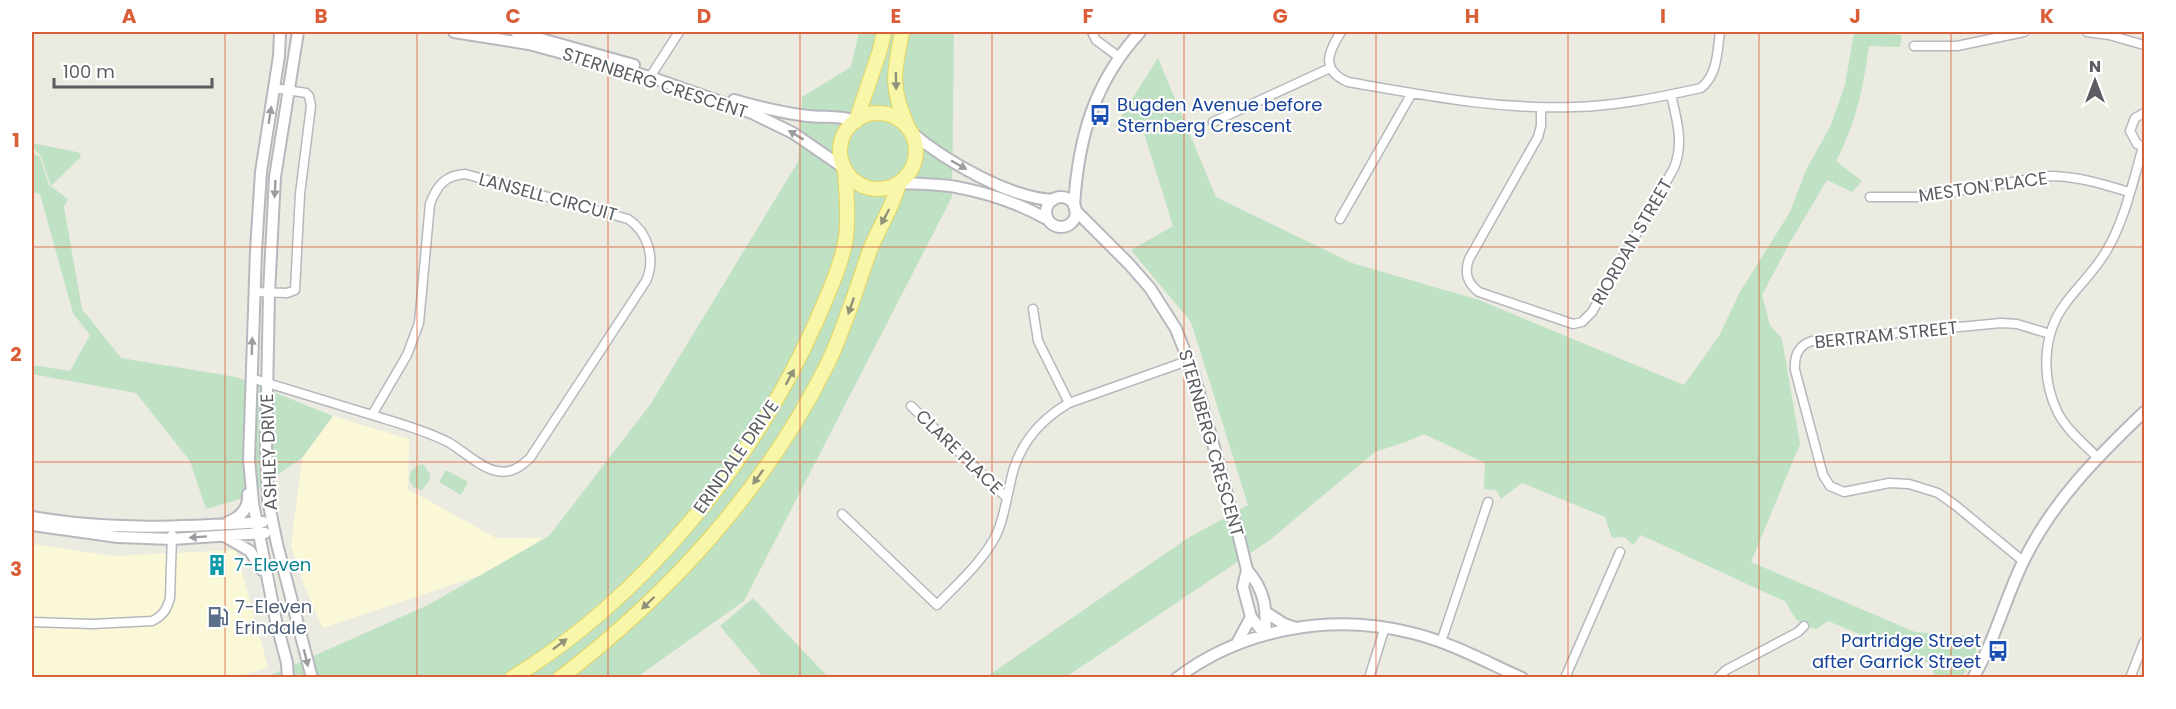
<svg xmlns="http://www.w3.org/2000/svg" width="2176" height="709" font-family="Poppins,sans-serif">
  <rect width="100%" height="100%" fill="#ebebe1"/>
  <path fill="#faf8d7" d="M333,416l76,23 -1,50 88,49h46l-26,19 -29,16 -164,55 -18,-40 -14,-42 11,-88z
    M32,544l81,12 123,-6 32,117 -33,11 -203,-1z"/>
  <path fill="#bfe1c4" d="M859,32h95l-2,165 -208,404 -107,76 -373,1 162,-72 123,-70 101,-131 148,-243 4,-65 49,-30z
    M1854,32l48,3 -2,12 -31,-1c-6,43 -13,77 -33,115l26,20 -10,11 -25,-12 -38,64 -27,51 8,30 12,14 18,105 -49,118 164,70 62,4 -1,19 -14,22h-26l-7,-14 -101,-42 -12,8c-17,-4 -23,-12 -30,-27l-145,-67 -8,10 -9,-8 -12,1 -7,-21 -83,-34 -21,16 -5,-9 -12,-1 1,-26 -61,-29 -16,7 -33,11 -105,88 -204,137 -81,1 203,-140 60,-33 -57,-183 -60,-72 42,-24 -30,-96 -28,-4 43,-68 58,139 136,66 127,37 205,85 35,-49 21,-44 50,-80 16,-42 24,-43 15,-42z
    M32,143l49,10 -2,6 -28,27 -10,-30 -9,-9z
    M32,152l8,5 9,28 19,14 -4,8 18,102 39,49 115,19 97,39 -31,42 -58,40 -38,11 -16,-48 -54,-68 -104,-19v-9l38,6 20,-36 -17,-22 -33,-119 -8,-2z
    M423,464l7,10v5l-8,11 -9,-3 -3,-5c-2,-11 4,-15 13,-18z
    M446,470l22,12 -7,13 -22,-13z
    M753,598l75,79h-65l-43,-51z"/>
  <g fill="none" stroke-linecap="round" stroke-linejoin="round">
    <defs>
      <path id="minor" d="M1092,32l4,8 23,17
        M1341,32c-13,20 -21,38 7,50 75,13 150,28 227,25 42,-1 85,-10 126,-19 17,-14 16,-36 19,-56
        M2087,32l22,3 35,10
        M1914,46h43l67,-14
        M650,77l29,-45
        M1541,107v19l-3,11 -69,122c-5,14 -2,24 10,33l94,32 9,-2 10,-10 82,-144c10,-25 3,-48 -3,-73
        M2144,113l-9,5 -5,13 7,13 7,3
        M1213,122l117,-54
        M1870,197h51l128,-21c28,0 53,8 80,16
        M1340,219l72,-126
        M254,292l33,1 8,-3 5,-96 11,-88 -2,-10 -3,-3 -32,-5
        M1033,309l5,32 31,62
        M251,378l121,37 35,-60 12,-32 11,-119c7,-19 16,-29 35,-30l163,45c20,13 28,40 18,62l-116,177c-10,9 -19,16 -33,13 -15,-2 -35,-21 -49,-29 -24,-12 -50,-19 -76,-27
        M911,406l96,92
        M2097,457c-14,-14 -30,-27 -39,-44 -17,-34 -16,-78 7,-109 13,-18 30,-33 42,-54 18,-31 26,-69 36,-103
        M842,514l95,91c21,-22 48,-45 61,-74 8,-20 10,-43 16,-63 10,-30 29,-50 55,-65l121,-43
        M2023,561l-68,-56 -17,-12 -29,-9 -20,-1 -45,9 -14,-6 -7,-11 -28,-105c-1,-13 3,-25 17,-29l189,-18 16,1 33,10
        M32,622l61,2 59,-3c11,-5 15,-12 18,-23l2,-63
        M1441,642l47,-140
        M1369,678l16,-51
        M1565,678l55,-126
        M1718,678l8,-8 72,-38 6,-6
        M2130,678l14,-36"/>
      <path id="tertiary" d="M280,32l-1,24 -18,116 -5,78 -7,209 4,44 23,118 11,42 1,15
        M298,32l-23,145 -6,116 -3,154 2,53 9,44 35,134
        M454,32l75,12 121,33 60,21 42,15 41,20 51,35
        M516,32l118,33
        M734,100c24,7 49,13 74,16 16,2 32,-1 47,5
        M911,132c33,28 98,66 142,68
        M900,183c19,1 38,1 56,4 33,6 62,16 91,32
        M1046 212a15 15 0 1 1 30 0a15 15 0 1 1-30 0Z
        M1074,206c4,-67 20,-124 66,-174
        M1075,210l54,54 21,24 26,41 18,46 45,162 8,33 -4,17 8,30 14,18
        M32,517c77,14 153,10 231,5
        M228,522c13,-5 21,-14 20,-28
        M32,525l86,12 54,2 93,-6
        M226,537l24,14 12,19
        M1247,570c18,20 20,39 18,65
        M1267,613l17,11 12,4
        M1237,643l14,-26
        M1177,678c66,-50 155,-65 235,-45 38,9 74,29 110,45
        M1973,678c22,-37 32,-80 51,-118 29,-59 73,-103 120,-148"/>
      <path id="primary" d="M902,32c-8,40 -12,55 5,93
        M840 151a38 38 0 1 1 76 0a38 38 0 1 1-76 0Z
        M856,121l24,-71 4,-18
        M512,678c130,-79 243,-218 304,-356 11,-26 26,-57 30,-85 3,-23 0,-46 -1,-68
        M560,678c110,-84 205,-189 267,-313 18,-37 29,-76 43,-115 9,-23 23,-43 29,-67"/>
    </defs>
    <use href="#minor" stroke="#b7b8bd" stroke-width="11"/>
    <use href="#tertiary" stroke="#b7b8bd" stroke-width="14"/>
    <use href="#primary" stroke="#e5d460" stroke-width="16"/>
    <use href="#minor" stroke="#fff" stroke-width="8"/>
    <use href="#tertiary" stroke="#fff" stroke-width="10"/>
    <use href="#primary" stroke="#f8f7a9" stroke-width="14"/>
  </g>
  <defs><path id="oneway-solid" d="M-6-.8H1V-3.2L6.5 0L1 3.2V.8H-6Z" transform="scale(1.5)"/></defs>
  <g fill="#91927a">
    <use href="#oneway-solid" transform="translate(896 81) rotate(89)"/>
    <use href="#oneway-solid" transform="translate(885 217) rotate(118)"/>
    <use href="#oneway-solid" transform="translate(851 306) rotate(109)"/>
    <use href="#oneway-solid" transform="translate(790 377) rotate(-61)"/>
    <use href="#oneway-solid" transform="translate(758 477) rotate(126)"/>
    <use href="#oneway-solid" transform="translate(648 603) rotate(136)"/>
    <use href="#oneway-solid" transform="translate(560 644) rotate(-37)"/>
  </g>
  <g fill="#9c9da0">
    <use href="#oneway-solid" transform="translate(270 115) rotate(-81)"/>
    <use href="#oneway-solid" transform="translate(796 135) rotate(-149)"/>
    <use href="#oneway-solid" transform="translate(959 165) rotate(29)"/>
    <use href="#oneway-solid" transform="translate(275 189) rotate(93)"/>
    <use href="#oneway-solid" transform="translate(252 346) rotate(-88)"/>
    <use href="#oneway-solid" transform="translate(198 537) rotate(176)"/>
    <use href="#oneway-solid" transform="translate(306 658) rotate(76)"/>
  </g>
  <path fill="none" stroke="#da5e38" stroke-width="1.5" stroke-opacity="0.55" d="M225,32v646M417,32v646M608,32v646M800,32v646M992,32v646M1184,32v646M1376,32v646M1568,32v646M1759,32v646M1951,32v646M32,247h2112M32,462h2112"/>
  <defs>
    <symbol id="bus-bare" viewBox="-9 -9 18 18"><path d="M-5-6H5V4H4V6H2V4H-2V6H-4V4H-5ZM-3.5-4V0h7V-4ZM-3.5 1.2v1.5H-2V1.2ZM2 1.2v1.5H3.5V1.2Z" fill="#1a4fb4" stroke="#fff" stroke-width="2.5" paint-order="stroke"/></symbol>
    <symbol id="building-bare" viewBox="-9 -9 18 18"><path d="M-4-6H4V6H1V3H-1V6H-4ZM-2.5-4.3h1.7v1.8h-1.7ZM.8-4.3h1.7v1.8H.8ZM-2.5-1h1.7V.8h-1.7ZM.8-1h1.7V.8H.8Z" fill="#0f9aa8" stroke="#fff" stroke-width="2.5" paint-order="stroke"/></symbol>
    <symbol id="fuel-bare" viewBox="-9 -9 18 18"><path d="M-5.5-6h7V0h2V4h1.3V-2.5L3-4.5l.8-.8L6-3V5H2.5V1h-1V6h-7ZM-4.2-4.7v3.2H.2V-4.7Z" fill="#5c6f8a" stroke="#fff" stroke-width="2.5" paint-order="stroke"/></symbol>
  </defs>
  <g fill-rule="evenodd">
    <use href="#bus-bare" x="1085" y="100" width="30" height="30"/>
    <use href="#building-bare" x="202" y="550" width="30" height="30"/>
    <use href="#fuel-bare" x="203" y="602" width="30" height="30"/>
    <use href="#bus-bare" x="1983" y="636" width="30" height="30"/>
  </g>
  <g text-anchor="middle" stroke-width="4.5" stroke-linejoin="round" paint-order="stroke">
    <g font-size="18" fill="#5a5c61" stroke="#fff">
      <text transform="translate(655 83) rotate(18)" y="6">STERNBERG CRESCENT</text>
      <text transform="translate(1983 187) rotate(-8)" y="6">MESTON PLACE</text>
      <text transform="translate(548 197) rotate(15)" y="6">LANSELL CIRCUIT</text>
      <text transform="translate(1632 242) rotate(-60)" y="6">RIORDAN STREET</text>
      <text transform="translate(1886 335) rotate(-6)" y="6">BERTRAM STREET</text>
      <text transform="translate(1211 443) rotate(74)" y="6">STERNBERG CRESCENT</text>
      <text transform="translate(269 452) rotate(-92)" y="6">ASHLEY DRIVE</text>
      <text transform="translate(959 452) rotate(44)" y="6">CLARE PLACE</text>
      <text transform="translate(736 457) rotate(-55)" y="6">ERINDALE DRIVE</text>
    </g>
    <g font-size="18" fill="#164399" stroke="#fff" text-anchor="start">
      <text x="1117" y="111">Bugden Avenue before<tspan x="1117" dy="21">Sternberg Crescent</tspan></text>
      <text x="1981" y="647" text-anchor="end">Partridge Street<tspan x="1981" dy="21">after Garrick Street</tspan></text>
    </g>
    <g font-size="18" fill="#0d838f" stroke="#fff" text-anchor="start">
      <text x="234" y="571">7-Eleven</text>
    </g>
    <g font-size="18" fill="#4e5e75" stroke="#fff" text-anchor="start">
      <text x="235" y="613">7-Eleven<tspan x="235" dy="21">Erindale</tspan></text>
    </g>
  </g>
  <rect width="2176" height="709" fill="none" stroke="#ffffff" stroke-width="66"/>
  <g transform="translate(2095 81)" stroke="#ffffff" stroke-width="4.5" paint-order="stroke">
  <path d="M0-4.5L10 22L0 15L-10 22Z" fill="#5a5c61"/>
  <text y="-9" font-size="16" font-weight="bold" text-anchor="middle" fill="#5a5c61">N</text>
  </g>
  <path d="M54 78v9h158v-9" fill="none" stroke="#5a5c61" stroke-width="3"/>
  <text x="63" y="78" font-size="18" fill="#5a5c61" stroke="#ffffff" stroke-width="4.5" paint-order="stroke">100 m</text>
  <rect x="33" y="33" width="2110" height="643" fill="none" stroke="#da5e38" stroke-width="2"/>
  <g font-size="20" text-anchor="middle" font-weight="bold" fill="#da5e38">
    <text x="129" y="23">A</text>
    <text x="321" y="23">B</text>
    <text x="513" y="23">C</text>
    <text x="704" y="23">D</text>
    <text x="896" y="23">E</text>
    <text x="1088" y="23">F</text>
    <text x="1280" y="23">G</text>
    <text x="1472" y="23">H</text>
    <text x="1663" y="23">I</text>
    <text x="1855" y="23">J</text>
    <text x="2047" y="23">K</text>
    <text x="16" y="147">1</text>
    <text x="16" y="361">2</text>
    <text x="16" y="576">3</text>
  </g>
</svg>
